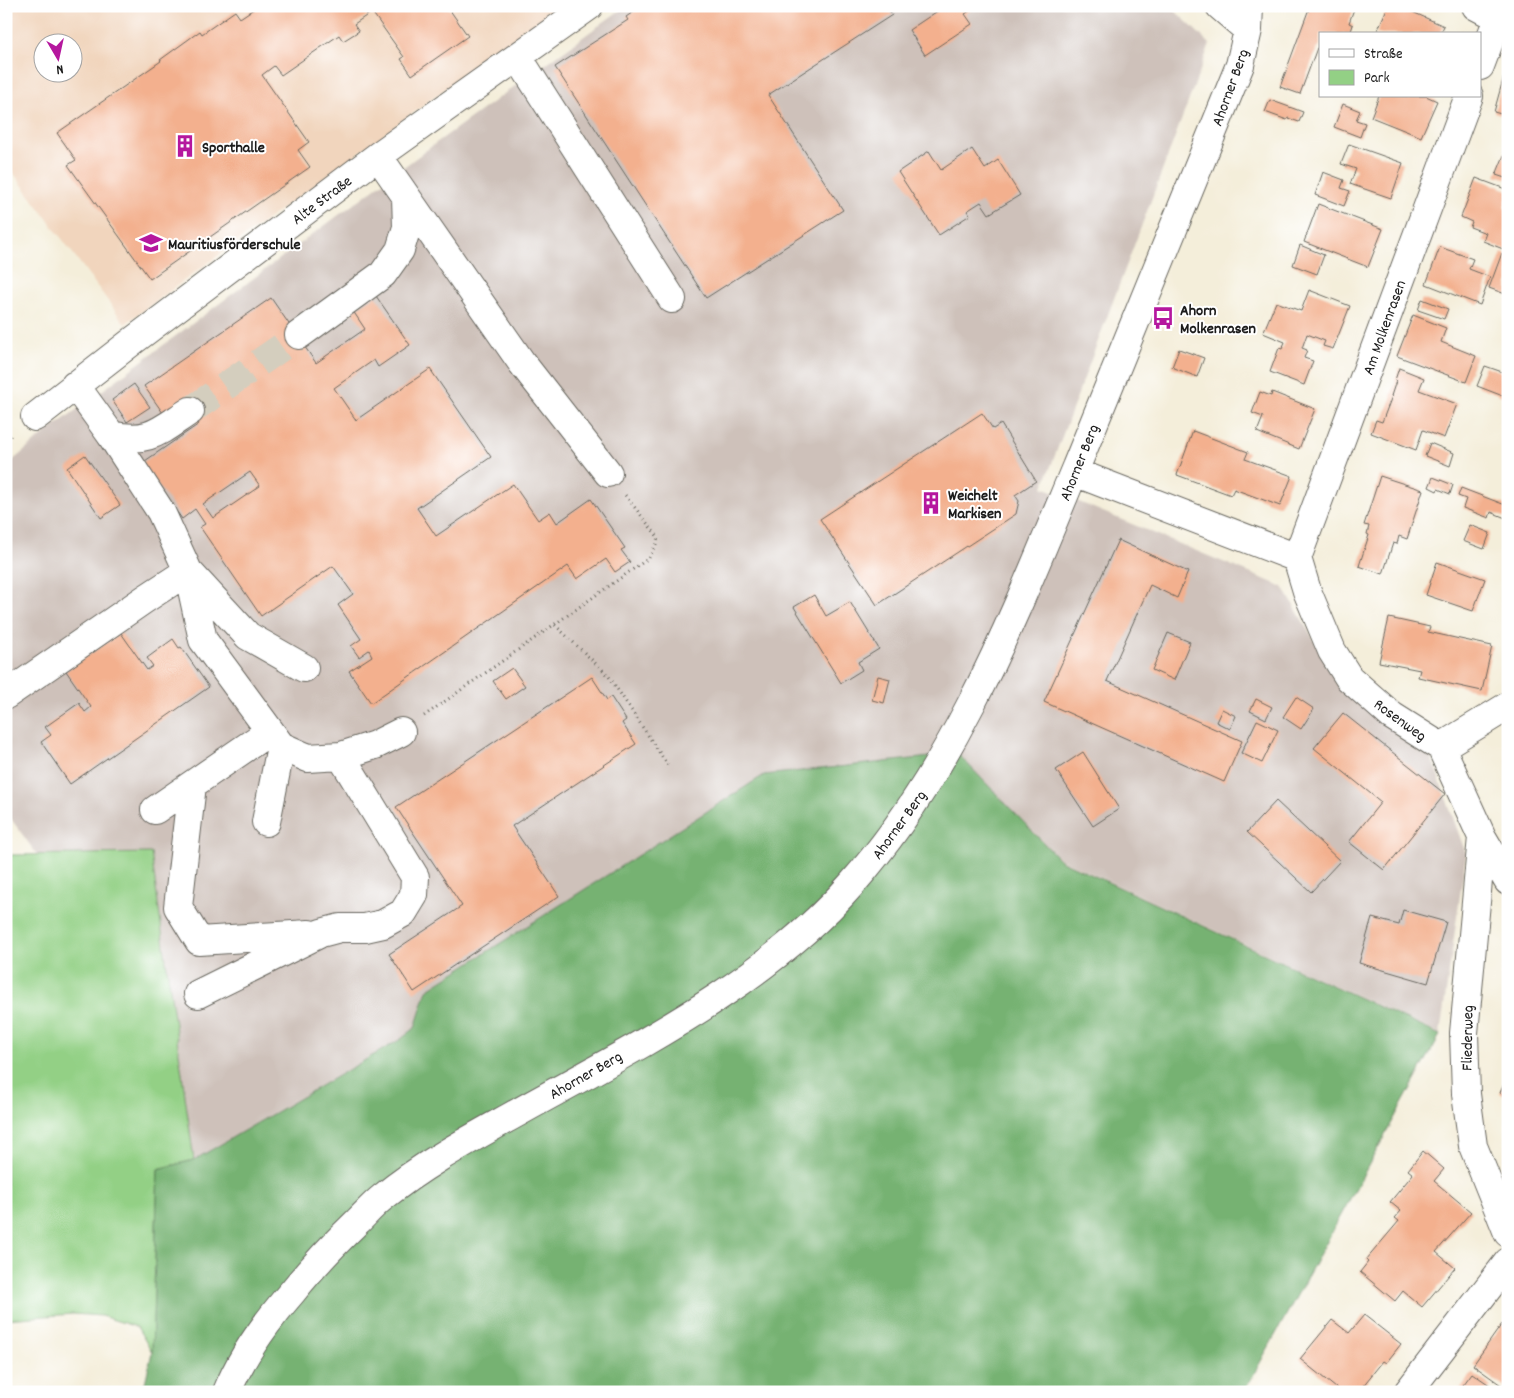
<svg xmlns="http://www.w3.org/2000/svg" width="1514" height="1398" font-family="Dekko,sans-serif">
  <rect width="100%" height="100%" fill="#fff"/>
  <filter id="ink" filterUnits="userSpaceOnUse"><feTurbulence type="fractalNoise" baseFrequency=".02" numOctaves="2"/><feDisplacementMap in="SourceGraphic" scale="10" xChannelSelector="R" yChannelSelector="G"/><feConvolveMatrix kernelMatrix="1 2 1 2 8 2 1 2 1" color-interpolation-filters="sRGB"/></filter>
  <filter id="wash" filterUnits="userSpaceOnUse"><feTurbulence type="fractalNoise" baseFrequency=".0096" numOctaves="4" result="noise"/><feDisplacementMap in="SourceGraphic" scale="20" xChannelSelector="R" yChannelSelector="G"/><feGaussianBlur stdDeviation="1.12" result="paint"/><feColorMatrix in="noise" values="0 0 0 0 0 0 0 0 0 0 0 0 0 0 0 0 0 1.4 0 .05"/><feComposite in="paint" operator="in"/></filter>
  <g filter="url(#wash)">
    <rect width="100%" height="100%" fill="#f4eeda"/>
    <path fill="#f1d5bd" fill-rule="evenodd" d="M6,6h553l-434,318 -119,-161zM42,42h30v30h-30z"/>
    <path fill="#cec1ba" d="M626,6h544l40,38 -167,443 240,100 57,97 91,72 35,98 -26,180 -380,-175 -102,-105 -531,236 -12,38 -14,11 -207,121 -43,-307 -113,3 -32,-44v-346l46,-38 98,-73 286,-212z"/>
    <path fill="#93d085" stroke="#587650" d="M151,853l43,307 -36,9 -6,183 -15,-25 -36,-11 -28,-2 -67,5v-464z"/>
    <path fill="#76b272" stroke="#496747" d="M958,754l102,106 380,175 -196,357h-1101l9,-40 6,-183 36,-9 207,-121 14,-11 12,-38 337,-215z"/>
    <g id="blocks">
      <path fill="#f3b08e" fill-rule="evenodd" d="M258,6h189l21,30 -56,39 -11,-16 3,-2 -32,-45 -18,12 5,7 -16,10 -4,-6 -58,40 -7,-9 -12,9 47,67 -11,8 12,17 -160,112 -82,-114 8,-5 -19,-27 104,-72 -1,-1 40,-29 2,3 33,-23 5,7z
        M642,6h244l6,9 -124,80 75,115 -137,88 -151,-231 73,-47 -2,-3z
        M945,6h32l-12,8 7,10 -47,31 -16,-25z
        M1310,6h45l-6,17 4,2 -3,9h-30v10l-1,4h-2l-17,46 -20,-7z
        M1388,6h11l45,20 -4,8h-64z
        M1507,65h1v51l-14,-4z
        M1379,96h47l11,5 -16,36 -50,-20z
        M1270,100l33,12 -4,10 -11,-4 -1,2 -22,-8z
        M1343,104l17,7 -4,9 9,3 -5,14 -26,-10z
        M1349,144l54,19 -12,35 -41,-14 6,-15 -15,-5z
        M972,149l13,20 13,-9 22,35 -31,19 -8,-12 -14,9 3,4 -31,20 -41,-63 31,-21 12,19z
        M1505,153l3,1v25l-12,-4z
        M1323,172l21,8 -3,8 9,3 -6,15 -29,-11z
        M1476,178l32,12v6l-4,11 4,1v43l-25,-10 3,-8 -16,-6 2,-5 -11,-5z
        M1318,204l65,25 -15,38 -64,-25z
        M1300,245l24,10 -7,19 -24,-9z
        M1440,247l33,12 -4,10 21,8 -10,28 -54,-21z
        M1502,253l6,3v39l-19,-7z
        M1309,290l41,16 -17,43 -10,-3 2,-5 -18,-7 -5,14 5,2 -3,8 9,3 -9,24 -34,-13 9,-24 3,1 3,-7 -22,-9 13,-31 25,9z
        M376,296l34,49 -32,22 -4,-7 -40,28 22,32 74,-51 61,88 -74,51 19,28 77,-52 25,36 12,-8 7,11 34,-24 34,49 -4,2 9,12 -15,10 -9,-13 -29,20 -9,-13 -197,137 -22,-32 23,-15 -3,-6 -10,7 -8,-11 10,-7 -23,-34 15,-11 -20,-28 -72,50 -61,-89 5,-3 -10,-15 -13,10 -40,-56 57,-39 -17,-24 -19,13 -19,-27 127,-88 45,65 49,-34 -12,-18zM250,472l10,14 -47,32 -10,-14z
        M1422,299l26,10 -4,10 -26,-9z
        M1413,315l33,13 -5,14 35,14 -10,26 -69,-26z
        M1179,349l25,9 -7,19 -25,-10z
        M1485,366l23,8v24l-31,-12z
        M1399,368l25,10 -5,12 38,14 -13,34 -21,-8 -7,20 -45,-17 5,-13 6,2 10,-26h-1l5,-15 -1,-1z
        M134,384l16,23 -23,15 -15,-22z
        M1260,392l11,4 1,-4 43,17 -16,40 -42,-17 6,-15 -11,-4z
        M982,413l11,16 8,-5 35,57 -21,14 4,6 -3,13 -139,91 -57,-86z
        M1193,431l55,21 -3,7 47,17 -12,30 -46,-17 -3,6 -54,-20z
        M1430,443l24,10 -4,13 -25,-10z
        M85,455l35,50 -19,13 -34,-50z
        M1380,476l43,14 -16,49 -8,-3 -2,8 -4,-1 -10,31 -24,-8 10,-31 -2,-1 2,-8 -5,-1z
        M1433,477l20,8 -3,9 -12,-5 -1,2 -8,-4z
        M1461,488l47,18v13l-17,-7 -2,6 -26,-10 3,-9 -8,-3z
        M1470,525l20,8 -6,16 -21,-8z
        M1118,540l70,32 -11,26 -27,-13 -43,96 135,60 -18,41 -180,-80z
        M1437,562l48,17 -12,32 -47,-16z
        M814,595l12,21 24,-14 29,47 -21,13 4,8 -21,13 -47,-76z
        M1389,618l41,9 -2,5 64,14 -10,45 -64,-14 2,-7 -41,-8z
        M121,633l26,37 6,-4 -6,-8 26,-19 6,9 2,-1 28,40 -139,97 -29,-42 10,-7 -6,-8 34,-24 6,9 6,-5 -25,-36z
        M1168,633l22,9 -16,38 -22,-10z
        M512,668l13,18 -19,13 -13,-18z
        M878,676l12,3 -6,24 -12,-3z
        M592,677l15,23 4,-3 15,23 -4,3 14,21 -124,82 47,70 -145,96 -25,-38 73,-48 -66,-99z
        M1296,697l18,12 -13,20 -18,-12z
        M1256,699l16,8 -6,12 -16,-8z
        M1222,709l14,7 -6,13 -14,-7z
        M1343,713l102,81 -61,76 -35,-28 32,-40 -67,-54z
        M1257,720l21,10 -16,33 -21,-10z
        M1083,752l36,57 -26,17 -37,-56z
        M1276,801l64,60 -29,31 -64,-60z
        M1403,910l43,12 -18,61 -69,-20 13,-45 27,7z
        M1508,1074v23l-8,-4z
        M1423,1151l21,18 -10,12 37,31 -35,40 19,16 -33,39 -19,-16 -8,10 -35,-29 8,-10 -2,-2 33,-39 -4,-3 6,-7 -11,-9 23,-28 -5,-4z
        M1364,1315l37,29 -15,19 -3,-2 -25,31h-17l-41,-33 32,-39 17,13z
        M1502,1324l6,4v62l-35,-25z
        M1472,1373l19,13 -5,6h-28z"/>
    </g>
  </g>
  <g filter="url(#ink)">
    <use href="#blocks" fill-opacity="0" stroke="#68665e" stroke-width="1"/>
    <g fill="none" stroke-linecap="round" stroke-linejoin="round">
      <path stroke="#d4cebe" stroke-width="28" stroke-dasharray="28 14" stroke-linecap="butt" d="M190,411l109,-76"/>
      <defs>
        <path id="minor" d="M1220,6l28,24
          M1476,6l32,17
          M518,57l154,242
          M1480,66l18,-48
          M378,156l144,207 86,110
          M299,335l84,-61 17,-24 7,-23 -1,-30
          M75,385l36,50 50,77 27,59 15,69 78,106 27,12 33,-2 74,121 -1,18 -11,18 -20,11 -18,4h-25l-19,5 -123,61
          M35,417l99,-77 244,-184 211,-150
          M111,435c38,9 48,-4 79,-24
          M1074,472l223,86
          M1297,558l172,-462
          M1297,558l10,33 25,60 17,27 43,38 49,31 41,90 26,44
          M6,695l139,-96 43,-28 60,65 56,32
          M1441,747l67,-41
          M341,756l34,-11 26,-13
          M192,785l-14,122 21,34 110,-7
          M155,810l115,-79
          M266,822l15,-76
          M1482,837l-18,196 2,61 7,52 35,87
          M227,1392c15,-38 40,-71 66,-101 20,-25 42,-48 65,-70 8,-8 16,-17 25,-24 38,-31 82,-55 125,-79 117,-66 252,-130 343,-233 106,-120 164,-272 225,-418 55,-134 110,-268 164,-402l8,-35 1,-24
          M1408,1392l100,-130"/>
      </defs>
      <use href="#minor" stroke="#68665e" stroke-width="30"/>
      <path stroke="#68665e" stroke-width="3" stroke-dasharray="1 4" stroke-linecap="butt" d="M6,439l8,-6
        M555,625l53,50 61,92
        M424,716l225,-158 7,-14 2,-7 -33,-42"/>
      <use href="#minor" stroke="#fff" stroke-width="28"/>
    </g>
  </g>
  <defs>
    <symbol id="building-bare" viewBox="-9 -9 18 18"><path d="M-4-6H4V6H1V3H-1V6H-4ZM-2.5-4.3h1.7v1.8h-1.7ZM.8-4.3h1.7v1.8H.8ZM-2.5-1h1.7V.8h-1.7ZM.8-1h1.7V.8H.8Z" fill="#b5179e" stroke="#fff" stroke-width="2.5" paint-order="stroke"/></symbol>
    <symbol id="school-bare" viewBox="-9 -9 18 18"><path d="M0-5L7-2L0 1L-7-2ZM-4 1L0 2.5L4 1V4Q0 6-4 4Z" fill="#b5179e" stroke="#fff" stroke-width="2.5" paint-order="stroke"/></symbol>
    <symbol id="bus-bare" viewBox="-9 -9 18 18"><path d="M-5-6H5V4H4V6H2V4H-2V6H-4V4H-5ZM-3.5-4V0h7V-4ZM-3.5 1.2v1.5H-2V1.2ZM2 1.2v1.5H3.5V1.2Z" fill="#b5179e" stroke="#fff" stroke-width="2.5" paint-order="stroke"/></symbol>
  </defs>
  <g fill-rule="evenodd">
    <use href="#building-bare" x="169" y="130" width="32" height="32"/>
    <use href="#school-bare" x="135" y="227" width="32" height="32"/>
    <use href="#bus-bare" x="1147" y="302" width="32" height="32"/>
    <use href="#building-bare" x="915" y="487" width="32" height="32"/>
  </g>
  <g text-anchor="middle" stroke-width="4" stroke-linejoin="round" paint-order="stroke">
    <g font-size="16" fill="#1c1c1c" stroke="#fff">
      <text transform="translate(1229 87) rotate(-70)" y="6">Ahorner Berg</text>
      <text transform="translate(321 199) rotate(-37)" y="6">Alte Straße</text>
      <text transform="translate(1383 327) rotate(-70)" y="6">Am Molkenrasen</text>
      <text transform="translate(1078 462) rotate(-68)" y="6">Ahorner Berg</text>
      <text transform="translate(1401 719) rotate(36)" y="6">Rosenweg</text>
      <text transform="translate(898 824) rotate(-54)" y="6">Ahorner Berg</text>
      <text transform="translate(1466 1038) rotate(-89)" y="6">Fliederweg</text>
      <text transform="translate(585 1074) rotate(-30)" y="6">Ahorner Berg</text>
    </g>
    <g font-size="16" font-weight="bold" fill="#1c1c1c" stroke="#fff" text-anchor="start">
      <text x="202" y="152">Sporthalle</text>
      <text x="168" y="249">Mauritiusförderschule</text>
      <text x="1180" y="315">Ahorn<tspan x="1180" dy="18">Molkenrasen</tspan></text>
      <text x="948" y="500">Weichelt<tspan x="948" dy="18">Markisen</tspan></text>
    </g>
  </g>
  <rect width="1514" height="1398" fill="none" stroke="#fff" stroke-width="25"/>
  <rect x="1319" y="32" width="162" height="65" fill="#ffffff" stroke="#a4a4a4"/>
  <rect x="1329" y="49" width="25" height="8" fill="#ffffff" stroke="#a4a4a4"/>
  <text x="1364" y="58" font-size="15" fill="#1c1c1c">Straße</text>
  <rect x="1329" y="70" width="25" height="15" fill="#93d085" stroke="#a4a4a4"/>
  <text x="1364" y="82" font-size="15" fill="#1c1c1c">Park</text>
  <g transform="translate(58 58) rotate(171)"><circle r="24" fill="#ffffff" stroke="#a4a4a4"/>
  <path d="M0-4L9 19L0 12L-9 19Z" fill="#b5179e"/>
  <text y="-8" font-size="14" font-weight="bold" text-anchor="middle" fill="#1c1c1c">N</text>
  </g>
</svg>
